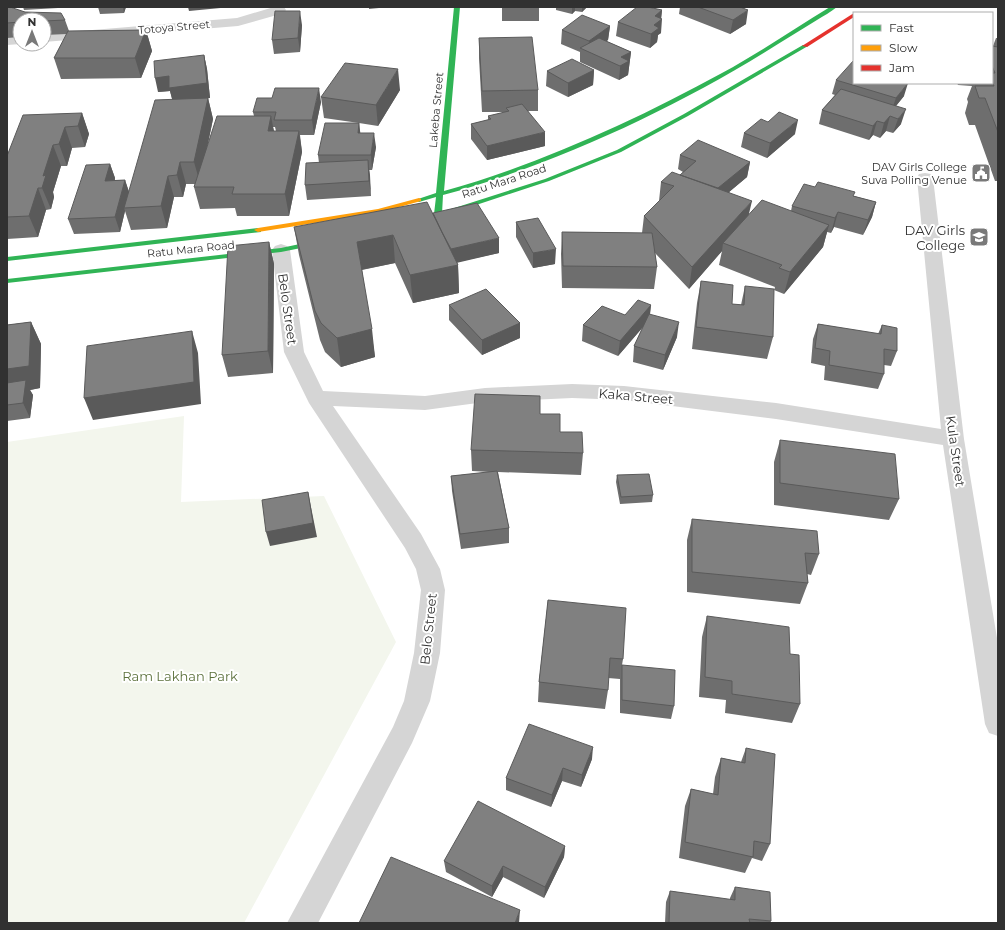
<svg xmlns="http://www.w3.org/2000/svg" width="1005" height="930" font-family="Montserrat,sans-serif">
  <rect width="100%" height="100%" fill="#fff"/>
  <path fill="#f3f6ed" d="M184,416l-3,86 143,-6 72,146 -152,281h-237v-481z"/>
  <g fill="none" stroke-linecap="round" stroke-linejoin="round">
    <path fill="#d5d5d5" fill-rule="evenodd" d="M274,7h10l2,3 -2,3 -46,13 -194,16v-8l193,-16z
      M20,36l1,8 -14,1v-8z
      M925,173l6,1 2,4 31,261 34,205v92l-9,-3 -4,-9 -42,-279 -167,-26 -152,-19 -52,-2 -87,4 -60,8 -92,-4 88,128 19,35 5,21 -5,63 -10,48 -18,42 -94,180h-31l106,-196 11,-26 10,-48 7,-63 -5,-21 -11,-21 -96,-145 -25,-51 -12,-102 3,-4 6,-2 6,2 3,4 14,102 19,39 102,5 60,-8 87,-4 52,2 152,17 165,26 -24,-251 2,-4z"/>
    <path fill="#30b455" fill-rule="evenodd" d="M454,7h6l-16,184c96,-27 190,-70 278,-118 37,-20 72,-44 108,-66h7c-6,5 -14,9 -20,13 -13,8 -26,16 -39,24 -100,63 -221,120 -335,151l-1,19 -4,2 -4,-2 2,-17 -17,5 -4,-2 21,-7z
      M803,45l5,1 -120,70 -67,36 -72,29 -97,32h-6l-1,-2 100,-32 72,-29 67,-36z
      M258,228h3v4l-254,29v-4z
      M328,238l4,2 -1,2 -50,10 -274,31v-4l274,-31z"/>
    <path fill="#ff9f0a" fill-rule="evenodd" d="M419,198l2,1v2l-43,12 -120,19 -4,-2 4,-2 120,-19z"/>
    <path fill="#e5322d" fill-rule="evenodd" d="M854,13v4l-47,30 -5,-1z"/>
  </g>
  <path fill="#6e6e6e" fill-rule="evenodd" d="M7,7l18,5 40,8 4,11 77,-1 6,21 -11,27 -80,1 -7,-21 13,-24 -23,1v-15h-24v17l-13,1z
    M23,7h36l-1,1 -34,2z
    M98,7h28l-2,6 -24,1z
    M369,7h10v1l-10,1z
    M502,7h37v14h-37z
    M556,7h31l-5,5 -7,-1 -3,3 -16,-4z
    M680,7h60l6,17 -16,10 -51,-20z
    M662,10l-1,8v15l-3,2 -1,7 -7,6 -34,-12 2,-14z
    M302,25l-2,27 -26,2 -2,-14z
    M610,26l-2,14 -2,1 25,11 -3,23 -9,5 -39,-18v-10l-19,-8 1,-14z
    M479,38l59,52v21h-10l17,35 -58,14 -16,-21v-15l17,-4v-4l18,-4h-24l-3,-54z
    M996,38h2v143h-3l-20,-56h-6l-4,-12 3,-11 -1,-3 5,-13 -14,-1 -1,-2h35v-37h1z
    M204,55l3,14 3,29h-2l5,21 -6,28 47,-31 -1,-4 68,-10 -7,33h-14l2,17 -13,64h-52l-2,-8 -35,1 -6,-22 1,-3h-9l-3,13h-9l-7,31 -36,2 -6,-19 -5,21 -46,2 -6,-15 42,-55 5,14v2h10l4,12 43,-93 -2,-8 -12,1zM273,127h2l1,4h-2z
    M594,70l-1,15 -25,12 -22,-11 1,-15z
    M836,80l68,16 -8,10 5,18 -8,9 -7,-2 -6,7 -7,-3 -4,5 -50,-16 3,-14 13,-15 -3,-1z
    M400,90l-22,36 -19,-3 1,10 16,14 -4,23h-3l2,26 -64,4 -2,-15 14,-22 -1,-8 41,-32 -35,-5 -3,-21z
    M82,113l7,21 -4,13 -13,1 -5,18h-6l-8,26 1,5 -3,12 -5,1 -8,27 -31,2v-83z
    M768,122l27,12 -28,24 -26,-11 3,-14z
    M680,155l70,7 -3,15 -18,15 20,23 42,-4 1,-5 62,-10 22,6 -4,15 -9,18 -29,-8 -3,6 -4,-1 -4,15 -39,47 -10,-4 1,-3 -56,-22 3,-14 -33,38 -34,-36 2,14 -3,22 -92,-1 -1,-34 1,-22 80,1 2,-17 15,-15 2,-19 19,-7 3,-3 -5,-3z
    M433,213l66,40 -42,9 1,3 1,28 -46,10 -18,-40 -33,7 13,87 -34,10 -16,-15 -5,-12 -21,-85 -5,-28z
    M516,222l39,42 -22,4 -17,-31z
    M269,242l5,22 -1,109 -45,4 -6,-22z
    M701,281l31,23 9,1 4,-19 28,51 -6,22 -75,-10 5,-46z
    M449,305l71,18v15l-38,17 -33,-35z
    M651,305l-1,10 27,22 -14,33 -30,-8 1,-16 9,-19 -25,29 -36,-15 1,-16 42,-10z
    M31,322l10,22 -1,44 -10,2 3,5 -3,23 -23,3v-96z
    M818,324l60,10 4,-9 15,26 -6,15 -7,-1v9l-6,15 -54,-9 1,-14 -14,-3 2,-24z
    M540,414l20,18 23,21 -2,22 -83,-3 11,56v15l-48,6 -9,-58 -1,-15 39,-4 -18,-1 -1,-21z
    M780,440l119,59 -10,21 -115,-15v-43z
    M617,475l36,20 -1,7 -32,2 -4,-22z
    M692,519l127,35 -8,21 -4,-1 1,9 -8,21 -113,-12v-52z
    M548,600l75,59 -1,6 52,41 -3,13 -51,-6v-34l-12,-1v12l-3,19 -67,-7 1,-20z
    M707,616l83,38 10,50 -8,19 -67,-10 1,-13 -27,-3 3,-60z
    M746,748l24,96 -8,17 -10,-3 -7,15 -66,-15 6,-52 6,-17 22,5 2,-17 6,-19 20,4z
    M592,759l-11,28 -19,-6 -11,26 -45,-17v-12z
    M565,846l-1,11 -20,41 -41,-21 -11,20 -46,-25 -2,-11z
    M735,887l36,34 -1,2h-105l1,-21 4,-11 60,9v-2z"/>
  <path fill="#5a5a5a" d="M123,7h3l-2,6z
    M188,7h43l-42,4z
    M572,7h3v4l-3,3z
    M582,7h5l-5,5z
    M662,10l-1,10 1,-1 -1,14 -3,2 -1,7 -7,6 1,-14 4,-18z
    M748,10l-2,14 -16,10 3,-14z
    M300,11l2,14 -2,27 -2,-14z
    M610,26l-2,14 -17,13 -3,-2 1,-10z
    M146,30l6,21 -11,27 -6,-20z
    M631,52l-3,23 -9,5 2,-23z
    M204,55l3,14 3,29h-2l5,21 -13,64 -6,-21 -21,-60 -3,-11 -12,1 -3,-14z
    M398,69l2,21 -22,36 -2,-21z
    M594,70l-1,15 -25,12v-14z
    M908,83l-4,13 -13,16 5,-14z
    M319,88l2,14 -7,33 -2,-15z
    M906,109l-5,15 -8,9 5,-14z
    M82,113l7,21 -4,13 -7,-21z
    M271,116l4,21 -7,-6z
    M890,116l-4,15 -6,7 4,-15z
    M798,120l-3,14 -28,24 3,-15z
    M877,121l-4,14 -4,5 4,-14z
    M359,123l2,15 -3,-5z
    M65,127l7,21 -5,18 -8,-22z
    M299,131l3,21 -13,64 -4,-22z
    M545,132v14l-58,14v-14z
    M374,133l2,14 -4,23 -1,-15z
    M53,145l8,21 -8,26 1,5 -3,12 -9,-21 1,-12z
    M368,160l2,15 1,21 -2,-15z
    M180,162l6,22 -3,13 -6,-22z
    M750,162l-3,15 -37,31 2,-15z
    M110,164l5,14 -5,18 -5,-15z
    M168,176l6,21 -7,31 -6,-22z
    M125,180l5,15 -6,13 1,3 -5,21 -5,-15z
    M38,188l8,22 -8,27 -9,-21z
    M752,201l-5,21 -24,21 -1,8 -33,38 3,-22z
    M876,202l-4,15 -9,18 5,-15z
    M838,212l-4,15 -3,6 4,-15z
    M829,225l-6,22 -39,47 6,-22z
    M393,235l2,28 -35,7 -3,-28z
    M499,238v15l-47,11 -1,-15z
    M269,242l5,22 -1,109 -5,-22z
    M556,249l-1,15 -22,4v-15z
    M458,265l1,28 -46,10 -3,-28z
    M651,305l-2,15 -31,36 2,-15z
    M31,322l10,22 -1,44 -10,2 3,5 -3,23 -7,-15 -16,-10v-24z
    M679,322l-2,15 -14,33 2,-15z
    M520,323v15l-38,17v-15z
    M372,329l3,28 -34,10 -4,-29z
    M192,331l6,22 3,51 -108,16 -9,-22z
    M308,492l9,45 -47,9 -4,-14z
    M593,747l-1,12 -11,28 1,-12z
    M563,768l-1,13 -11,26 1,-12z
    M565,846l-1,11 -20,41 1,-11z
    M503,866v11l-11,20v-11z
    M520,910l-1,13h-4z"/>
  <path fill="#808080" stroke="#5a5a5a" d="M7,7h3l15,5 36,1 4,7 -21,1v-1h-24v2l-13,1z
    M637,7h11l14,3 -7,6 7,3 -8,6 5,3 -8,6 -33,-12z
    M698,7h42l8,3 -15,10z
    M275,11h25l-2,27 -26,2z
    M582,15l28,11 -21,15 -27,-11z
    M146,30l-11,28h-81l14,-27z
    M532,37l6,53 -56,1 -3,-53z
    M599,38l32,14 -10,5 8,4 -9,5 -40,-18z
    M992,46l6,1v85l-13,-34h-6l-4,-12h19l-2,-5v-8h3l-3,-7z
    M204,55l3,28 -38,5v-12l-14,2 -1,-17z
    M572,59l22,11 -26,13 -21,-12z
    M854,60v23h54l-12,15 -60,-18z
    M345,63l53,6 -22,36 -55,-8z
    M275,88h44l-7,32h-38l2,-8h-23l4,-14h15z
    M841,89l65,20 -8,10 -8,-3 -6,7 -7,-2 -4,5 -51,-16z
    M208,98l-14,64h-14l-3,13 -9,1 -7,30 -37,2 31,-108z
    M522,104l23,28 -58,14 -16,-22 20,-5 -3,-3 21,-5 -3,-3z
    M779,112l19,8 -28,23 -26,-10 17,-14 7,3z
    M82,113l-4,13 -13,1 -6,17 -6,1 -10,31 3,-1 -4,13h-4l-9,28 -22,1v-61l16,-41z
    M217,116h54l-3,15h31l-14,63h-53l2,-7h-40z
    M325,123h34l-1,10h16l-3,22h-53z
    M698,140l52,22 -32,26 -38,-13 16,-14 -16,-6z
    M368,160l1,21 -64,4 1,-22z
    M110,164l-5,17 20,-1 -10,37 -47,2 18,-54z
    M672,172l80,29 -60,66 -48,-51 30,-30 -13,-4z
    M818,182l37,10 -2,4 23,6 -8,18 -30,-8 -3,6 -43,-12 12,-22 11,3z
    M762,200l67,25 -39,47 -11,-4 3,-3 -59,-22z
    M427,202l31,63 -48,10 -17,-40 -36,7 15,87 -35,9 -16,-15 -6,-12 -21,-84z
    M477,203l22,35 -48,11 -9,-17 -9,-19z
    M538,218l18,31 -23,4 -17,-31z
    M562,232l90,1 5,34 -94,-1z
    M269,242l-1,109 -46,4 6,-109z
    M701,281l32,4 -1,19 12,1 1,-19 29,3 -1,48 -77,-10z
    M486,289l34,34 -38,17 -33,-35z
    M638,300l13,5 -31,36 -37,-16 19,-19 23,9z
    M649,314l30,8 -14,33 -31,-9z
    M31,322l-2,44 -22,3v-44z
    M818,324l63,10 1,-9 15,3v23l-13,-2v25l-55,-9 1,-14 -15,-3z
    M192,331l2,51 -110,16 3,-52z
    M26,380l-3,23 -16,2v-22z
    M475,394l65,2v18h20v18h22l1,21 -112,-3z
    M780,440l115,14 4,45 -119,-16z
    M497,471l12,57 -49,6 -9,-58z
    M649,474l4,21 -32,2 -4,-22z
    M308,492l5,31 -47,9 -4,-32z
    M692,519l125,12 2,23 -14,-1 3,30 -116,-11z
    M548,600l78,8 -3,51 -13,-1 -2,32 -69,-8z
    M707,616l82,11 1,27 9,1 1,49 -68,-10v-13l-27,-4z
    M622,665l53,5 -1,36 -52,-6z
    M529,724l64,23 -11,28 -19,-7 -11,27 -46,-17z
    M746,748l29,6 -5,90 -16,-3 -1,16 -68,-15 6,-53 27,6 3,-37 24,5z
    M478,801l87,45 -20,41 -42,-21 -11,20 -48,-25z
    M391,857l129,53 -5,13h-156z
    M735,887l35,5 1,29 -22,-2 1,4h-81l1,-32 65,9z"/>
  <defs>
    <symbol id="civic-square" viewBox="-11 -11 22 22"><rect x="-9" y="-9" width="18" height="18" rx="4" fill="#797979" stroke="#fff"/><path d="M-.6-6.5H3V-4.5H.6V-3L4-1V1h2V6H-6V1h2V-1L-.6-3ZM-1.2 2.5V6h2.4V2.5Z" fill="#fff"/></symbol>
    <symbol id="university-square" viewBox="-11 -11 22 22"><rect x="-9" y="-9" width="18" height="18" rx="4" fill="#797979" stroke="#fff"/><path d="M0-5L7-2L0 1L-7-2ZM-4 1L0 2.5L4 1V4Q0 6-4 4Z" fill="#fff"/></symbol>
  </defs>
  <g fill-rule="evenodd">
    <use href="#civic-square" x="970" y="162" width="22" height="22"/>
    <use href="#university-square" x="968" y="226" width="22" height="22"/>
  </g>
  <g text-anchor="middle" stroke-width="4" stroke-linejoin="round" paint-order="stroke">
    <g font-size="11" fill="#313131" stroke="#fff">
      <text transform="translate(174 27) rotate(-5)" y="4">Totoya Street</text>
      <text transform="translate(436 110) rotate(-85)" y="4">Lakeba Street</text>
      <text transform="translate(504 181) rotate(-18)" y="4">Ratu Mara Road</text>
      <text transform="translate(191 249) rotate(-6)" y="4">Ratu Mara Road</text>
    </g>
    <g font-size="11" fill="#313131" stroke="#fff" text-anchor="end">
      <text x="967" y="171">DAV Girls College<tspan x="967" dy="13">Suva Polling Venue</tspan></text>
    </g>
    <g font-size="13" fill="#313131" stroke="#fff" text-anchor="end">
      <text x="965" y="235">DAV Girls<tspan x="965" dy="15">College</tspan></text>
    </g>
    <g font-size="13" fill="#313131" stroke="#fff">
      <text transform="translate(288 309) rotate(82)" y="5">Belo Street</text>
      <text transform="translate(636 396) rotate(5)" y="5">Kaka Street</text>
      <text transform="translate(956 451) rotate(82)" y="5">Kula Street</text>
      <text transform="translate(428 629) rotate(-84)" y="5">Belo Street</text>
    </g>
    <g font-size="13" fill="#5b703b" stroke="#fff">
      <text x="180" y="681">Ram Lakhan Park</text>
    </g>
  </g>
  <rect width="1005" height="930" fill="none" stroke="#313131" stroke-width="16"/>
  <rect x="853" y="12" width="140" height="72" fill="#ffffff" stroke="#adadad"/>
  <rect x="861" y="25" width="20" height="6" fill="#30b455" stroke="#adadad"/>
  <text x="889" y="32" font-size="12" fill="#313131">Fast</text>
  <rect x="861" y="45" width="20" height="6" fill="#ff9f0a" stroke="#adadad"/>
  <text x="889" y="52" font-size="12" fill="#313131">Slow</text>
  <rect x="861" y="65" width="20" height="6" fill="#e5322d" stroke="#adadad"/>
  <text x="889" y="72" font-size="12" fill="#313131">Jam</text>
  <g transform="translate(32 32)"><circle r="19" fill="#ffffff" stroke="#adadad"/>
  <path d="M0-3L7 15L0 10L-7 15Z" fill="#797979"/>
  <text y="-6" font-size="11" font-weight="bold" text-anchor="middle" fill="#313131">N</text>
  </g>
</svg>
